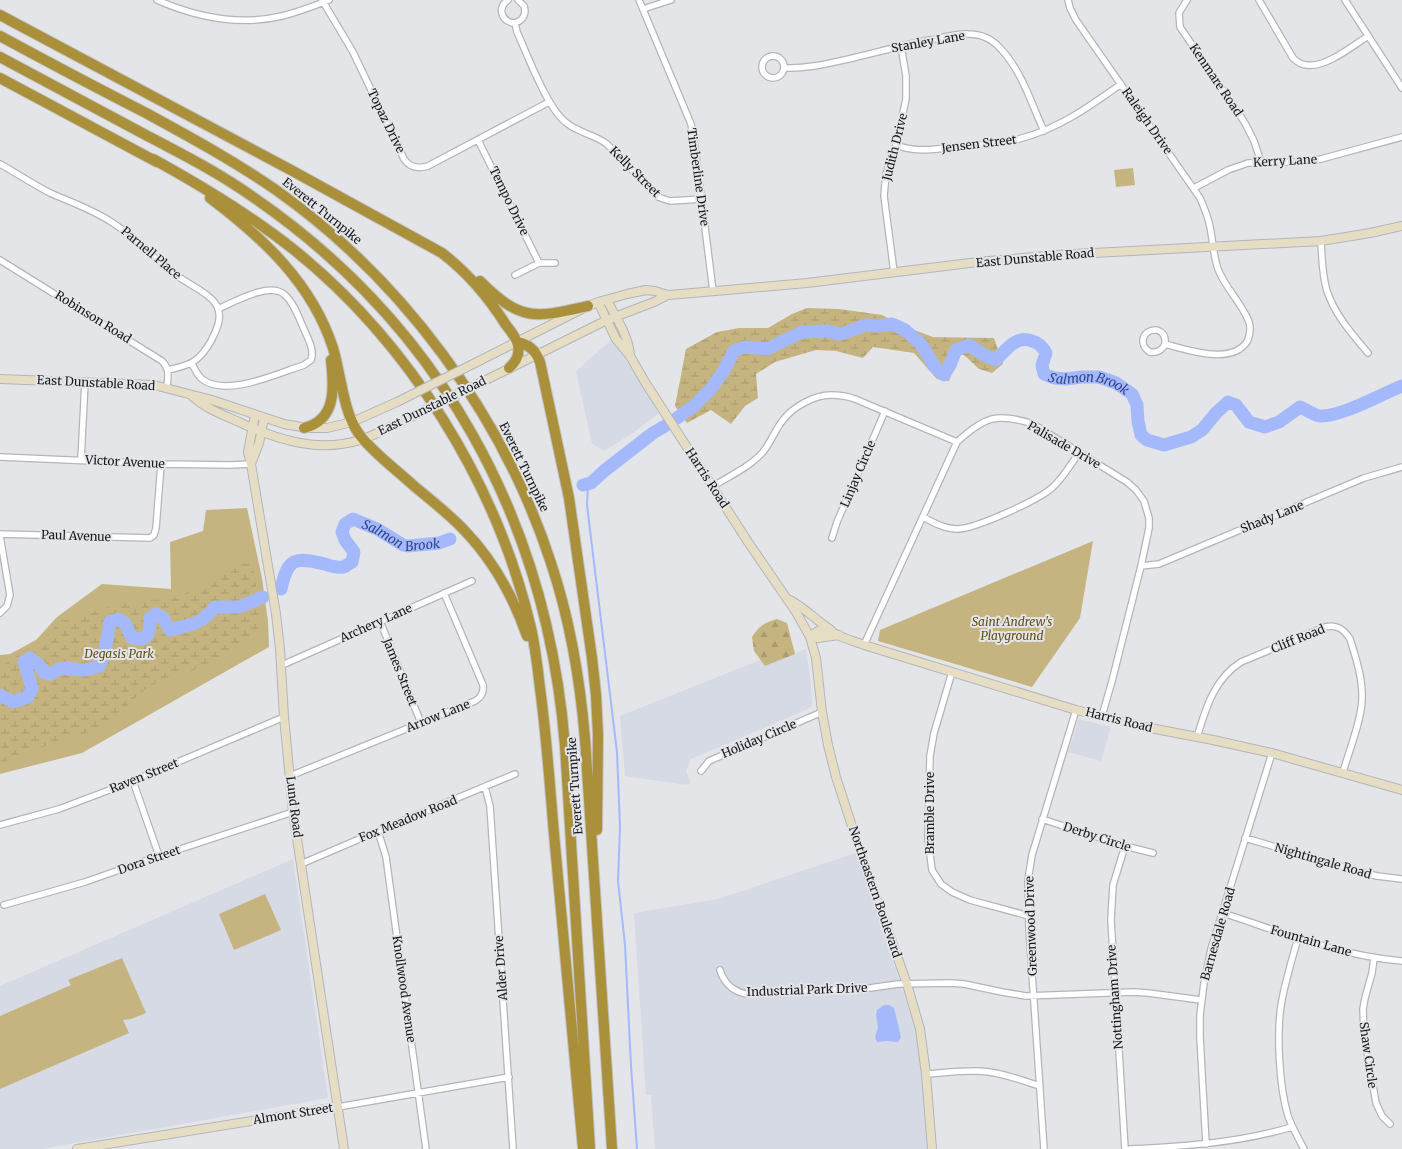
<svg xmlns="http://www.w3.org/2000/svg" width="1402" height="1149" font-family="Merriweather,serif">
  <defs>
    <pattern id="forest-firs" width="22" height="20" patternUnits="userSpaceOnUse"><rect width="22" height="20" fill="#c6b480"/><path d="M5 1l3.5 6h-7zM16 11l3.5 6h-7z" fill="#a99a6e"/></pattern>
    <pattern id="wetland-marsh" width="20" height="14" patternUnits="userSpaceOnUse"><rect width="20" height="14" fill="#c6b480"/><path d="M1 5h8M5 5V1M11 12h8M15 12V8" fill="none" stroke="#a99a6e"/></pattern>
  </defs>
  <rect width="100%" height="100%" fill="#e4e5e9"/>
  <path fill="#d6dae5" d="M612,339l48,73 -24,19 -32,20 -12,-7 -16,-73z
    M806,649l4,28 2,27 -1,3 -5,3 -115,49 -5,12 5,12 -5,2 -61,-9 -5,-60 140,-56 5,6z
    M1079,719l32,8 -10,34 -33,-9z
    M856,853l53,155 9,32 4,37 5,72h-272l-4,-54h-5l-12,-182 84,-14z
    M293,859l35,239 -286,51h-42v-163z"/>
  <path fill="#c6b480" d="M1133,168l2,17 -19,2 -2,-17z
    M247,508l15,70 6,43 1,26 -187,106 -82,21v-119l10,-1 26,-14 21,-23 45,-33 69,5 -1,-47 33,-11 3,-21z
    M1093,541l-13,77 -48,69 -154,-46 2,-11z
    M265,894l16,36 -47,20 -15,-36z
    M122,958l24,55 -15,6 -8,1 6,13 -129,56v-73l71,-31 -3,-5z"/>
  <path fill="url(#forest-firs)" d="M777,619l10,4 8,31 -30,12 -11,-15 -2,-14c8,-12 12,-14 25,-18z"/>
  <path fill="url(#wetland-marsh)" d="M807,308l32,1 43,6 19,10 32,12 61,1 9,26 -11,9 -13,-4 -15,-14 -6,-1 -9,27 -12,-2 -23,-26 -41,-6 -10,11 -27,-7 -20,-1 -41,12 -19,12 2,24 -13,8 -14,18 -20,-14 -24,13 -12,-17 11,-57 31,-17 22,-4h29l24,-14z
    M252,559l11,75 -39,21 -30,15 -29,8 -21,12 -22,20 -30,21 -70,23 -22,10v-98l38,-23 23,-22 54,-16 62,-8 34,-15z"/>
  <path fill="#a4b9fb" d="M884,1005h5l5,3 7,29 -3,5 -12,-1 -9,1 -2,-5 3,-9 -2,-14 1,-4z"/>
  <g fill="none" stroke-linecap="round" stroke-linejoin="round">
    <path stroke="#a4b9fb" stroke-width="2" d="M588,484l-1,21 30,247 3,75 -2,54 7,64 6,121 6,83"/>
    <g stroke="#a4b9fb" stroke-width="13">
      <path id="s1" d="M677,418l18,-13 15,-15 13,-18 11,-21 11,-4 22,2 35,-17 23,-1 16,3 25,-9 11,1 15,-2 13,6 16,14 14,23 9,8 6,-10 6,-15 13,-5 15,10 12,5c11,-11 20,-25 36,-19 7,2 11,6 14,12l-4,12 2,9 10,4 12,1 16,-2h17l17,6 16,11 5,11 1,16 3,14 6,5 17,5 27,-8 11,-7 14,-17 12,-11 8,3 13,17 16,5 14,-5 21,-15c5,2 16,9 20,9 21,1 62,-22 82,-30"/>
      <path d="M583,485l8,-2 13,-12 49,-38 12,-7"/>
      <path id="s2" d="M281,589c7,-32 14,-32 44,-25 5,2 13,4 19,3 2,-1 5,-4 8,-5l2,-10 -9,-12 -3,-8 3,-8 8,-5 24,10 26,16 5,1 31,-3 11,-4"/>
      <path d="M0,695l13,7 15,-5 4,-9 -8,-26 6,-4 9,7 6,8 6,1c11,-10 19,-4 32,-4 5,0 10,-2 16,-4l5,-10 6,-34 8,-3 7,4 7,15 11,1c8,-5 7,-13 7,-21l6,-4 7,4 7,12c22,-6 30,-5 45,-23h24l24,-10"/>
    </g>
    <defs>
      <path id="street" d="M157,0c39,17 83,26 125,16 16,-4 32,-10 47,-16
        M322,0l31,52 51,107c6,9 14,10 24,7l121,-64
        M508,0c-10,7 -8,20 5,23 9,-1 14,-8 11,-17l-6,-6
        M639,0l52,124 3,16 19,151
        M1068,0l2,8 6,12 124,178c4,9 8,18 10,29 3,14 3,28 8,42 7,19 24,34 31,53 2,6 1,12 -1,18 -14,26 -61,10 -83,4 -3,7 -8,9 -15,8 -12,-7 -8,-23 7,-22 6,2 9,7 8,14
        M1187,0l-8,13 1,14 65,96 9,18 7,21
        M1259,0l34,58c4,4 8,7 14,7 18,3 46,-19 61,-29
        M1345,0l57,88
        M643,9l28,-9
        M515,23l2,9c11,24 31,79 51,92 12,9 27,11 39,20l51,53 12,4 32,-2
        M762 67a11 11 0 1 1 22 0a11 11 0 1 1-22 0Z
        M784,68c24,1 46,-5 69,-10 25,-6 51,-13 76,-18 13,-2 26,-7 39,-6 13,0 24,5 32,14 22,23 31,55 44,83
        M478,140l61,123
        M896,145c21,8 37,4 60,2 21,-2 43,-2 63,-8 39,-10 70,-32 102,-55
        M0,164c16,9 33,20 50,29 21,9 44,17 63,30 23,15 41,36 63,52 12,9 35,19 41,31 6,12 -1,25 -6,35 -12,21 -20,24 -43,29
        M1194,188l34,-18 20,-7 51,-1 22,-3 81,-22
        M1321,241c1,17 1,34 6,50 8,24 25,43 41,62
        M0,260l162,101c8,8 6,16 5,26
        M894,272l-10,-76 2,-22 10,-29 10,-46v-23l-5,-30
        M515,275l24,-12h16
        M192,364c3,5 5,11 10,15 24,19 76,-6 102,-14l7,-5c4,-11 -4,-23 -8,-33 -5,-11 -9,-24 -18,-32 -15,-14 -51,7 -67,14
        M0,457l161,7 69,1 21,-1
        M81,460l4,-78
        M712,487c17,-11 38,-20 51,-35 8,-10 12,-22 20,-32 10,-13 31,-25 48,-25 9,0 16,1 24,4l102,43
        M923,517c11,6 22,12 35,12 19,-1 81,-29 95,-42 11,-10 18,-24 27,-35
        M0,534l150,4 4,-3 2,-7 5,-64
        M0,536l10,59 -3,11 -7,7
        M832,538l5,-16 48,-111
        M1141,566l18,-2 205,-86 38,-11
        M380,621l41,102
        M864,645l93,-203c27,-25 40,-30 76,-18l94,58 9,8 8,11 5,17v10l-8,38 -29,115 -10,35
        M280,666l192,-85
        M952,672l-18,61 -4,23 -2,82 4,32 9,14 11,8 18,8 59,16
        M1197,737c9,-29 17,-58 44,-75l84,-35c12,-3 19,2 25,12 6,19 13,40 12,61 -1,22 -13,51 -19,72
        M701,771l8,-10 113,-49
        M290,776l185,-75c7,-4 9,-9 8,-16l-39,-92
        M133,781l26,75
        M485,787l5,19 23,343
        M1042,819l83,27 28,7
        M0,825l59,-16 74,-28 151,-64
        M378,831l8,26 40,292
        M1245,838l116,34 16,4 25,3
        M301,864l77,-33 137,-57
        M4,905l81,-23 74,-26 134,-44
        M1223,913c58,19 117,43 179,48
        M1298,938c-6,21 -12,41 -16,62 -6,30 -3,86 6,116 4,11 10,22 16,33
        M1374,958l-2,15 -7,25 -2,11 1,26 12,68 6,13 8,8
        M720,970c4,13 12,21 26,24l124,-6 28,-4 53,-1 13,1 38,8 24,4 108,-4 14,1 53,7
        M926,1074c21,-1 43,-5 63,-2 17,2 34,9 51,14
        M338,1107l171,-30
        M1206,1144l-6,-107v-22l4,-32 7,-34 61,-196
        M1044,1149l-15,-220 -1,-49 4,-25 44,-145
        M1125,1149l-14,-229 2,-35 12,-39
        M1130,1149c57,-3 107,-6 162,-22"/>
      <path id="secondary" d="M607,300c9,18 22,36 23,56
        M598,302l18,37 14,17 15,26 103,160 48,70 14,25 6,21 6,54 6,33 8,32 28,86 43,121 13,45 6,45 6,75
        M475,363l107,-54 16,-7 29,-8 19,-4 9,1 13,4 13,-1 126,-11 171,-21 78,-7 265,-14 49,-8 32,-7
        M0,379l154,6 58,15 72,24 24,4h19l25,-6 45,-20
        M486,380l121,-60 47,-18 14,-7
        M192,396c13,12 31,19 47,26 38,18 80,31 121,18 16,-5 32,-14 47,-21
        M255,415l-7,37 3,12 25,150 4,35 4,68 9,95 51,337
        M251,464l8,-21 5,-25
        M790,600c15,8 27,21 41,30
        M810,637c14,-13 18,-6 32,0 7,3 15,5 22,8l212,65 69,17 68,13 59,13 130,37
        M810,637l8,1 21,-3
        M77,1149l261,-42"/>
      <path id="highway" d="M0,15l289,154 153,84c26,20 47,45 64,72 5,6 11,14 12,21 2,9 -2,16 -9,22
        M0,36c48,26 97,52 146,77 44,24 88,48 130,77 126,89 227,225 275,373 19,57 29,116 34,176l27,410
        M0,57c47,25 95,51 142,76 38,20 76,39 111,64 188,129 294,323 312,549l25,403
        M0,78l157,84
        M153,159c49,27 96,55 140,90 116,93 204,234 238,379 5,22 7,45 10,68 6,46 9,92 13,138 9,105 19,210 29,315
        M210,198c53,40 102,85 123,150 8,26 10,64 26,86 15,20 37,35 55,52 17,14 35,28 50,44 29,30 49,66 63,106
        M480,281c41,41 55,37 108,25
        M517,342c12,2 19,9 23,20l29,136 23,160 4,37 2,40 -1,95
        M304,428c33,-8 30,-41 27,-68"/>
    </defs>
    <use href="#street" stroke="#b4b5b9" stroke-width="8"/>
    <use href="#secondary" stroke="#b4b5b9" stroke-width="10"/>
    <use href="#highway" stroke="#c3c3c3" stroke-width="12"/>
    <use href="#street" stroke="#fff" stroke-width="5.5"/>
    <use href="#secondary" stroke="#e6dec4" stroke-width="8"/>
    <use href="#highway" stroke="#ab903c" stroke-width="10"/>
    <defs>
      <path id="secondary-bridge" d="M397,402l78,-39
        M407,419l79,-39"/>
    </defs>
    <use href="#secondary-bridge" stroke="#b4b5b9" stroke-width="10" stroke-linecap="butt"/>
    <use href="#secondary-bridge" stroke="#e6dec4" stroke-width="8"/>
  </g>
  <g text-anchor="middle" stroke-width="4" stroke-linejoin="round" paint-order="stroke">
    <g font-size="12" fill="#18181a" stroke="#e4e5e9">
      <text transform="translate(928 42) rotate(-10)" y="4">Stanley Lane</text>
      <text transform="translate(1216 80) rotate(56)" y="4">Kenmare Road</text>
      <text transform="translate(386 121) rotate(64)" y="4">Topaz Drive</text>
      <text transform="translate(1147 121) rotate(55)" y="4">Raleigh Drive</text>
      <text transform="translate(979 144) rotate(-7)" y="4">Jensen Street</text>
      <text transform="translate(895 147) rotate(-76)" y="4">Judith Drive</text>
      <text transform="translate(1285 161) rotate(-3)" y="4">Kerry Lane</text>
      <text transform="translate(635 172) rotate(45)" y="4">Kelly Street</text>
      <text transform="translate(698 177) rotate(82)" y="4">Timberline Drive</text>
      <text transform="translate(509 201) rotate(64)" y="4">Tempo Drive</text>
      <text transform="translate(322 211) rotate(39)" y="4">Everett Turnpike</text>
      <text transform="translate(151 253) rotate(40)" y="4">Parnell Place</text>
      <text transform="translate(1035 258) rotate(-5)" y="4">East Dunstable Road</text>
      <text transform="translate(93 317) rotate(32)" y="4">Robinson Road</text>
      <text transform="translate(96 383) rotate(3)" y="4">East Dunstable Road</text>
      <text transform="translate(432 406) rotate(-26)" y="4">East Dunstable Road</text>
      <text transform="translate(1064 445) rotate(30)" y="4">Palisade Drive</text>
      <text transform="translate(125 462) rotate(3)" y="4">Victor Avenue</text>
      <text transform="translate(524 467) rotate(64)" y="4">Everett Turnpike</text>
      <text transform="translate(858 474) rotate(-67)" y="4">Linjay Circle</text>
      <text transform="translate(707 478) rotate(57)" y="4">Harris Road</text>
      <text transform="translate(1272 517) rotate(-22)" y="4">Shady Lane</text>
      <text transform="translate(76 536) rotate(2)" y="4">Paul Avenue</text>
      <text transform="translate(376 623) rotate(-24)" y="4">Archery Lane</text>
      <text transform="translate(1298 639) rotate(-22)" y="4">Cliff Road</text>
      <text transform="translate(400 672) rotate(68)" y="4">James Street</text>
      <text transform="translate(438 716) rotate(-22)" y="4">Arrow Lane</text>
      <text transform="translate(1119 720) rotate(14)" y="4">Harris Road</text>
      <text transform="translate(759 739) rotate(-23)" y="4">Holiday Circle</text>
      <text transform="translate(144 776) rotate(-22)" y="4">Raven Street</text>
      <text transform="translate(575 786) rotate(-94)" y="4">Everett Turnpike</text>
      <text transform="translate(294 807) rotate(83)" y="4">Lund Road</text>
      <text transform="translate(930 813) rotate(-90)" y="4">Bramble Drive</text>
      <text transform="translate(408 819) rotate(-22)" y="4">Fox Meadow Road</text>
      <text transform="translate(1097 837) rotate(18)" y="4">Derby Circle</text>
      <text transform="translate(149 860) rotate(-19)" y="4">Dora Street</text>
      <text transform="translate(1323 861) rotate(16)" y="4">Nightingale Road</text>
      <text transform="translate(875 892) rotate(71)" y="4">Northeastern Boulevard</text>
      <text transform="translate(1031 926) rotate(-92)" y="4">Greenwood Drive</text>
      <text transform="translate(1218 934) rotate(-74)" y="4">Barnesdale Road</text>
      <text transform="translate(1311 941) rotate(16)" y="4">Fountain Lane</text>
      <text transform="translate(501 968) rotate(-94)" y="4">Alder Drive</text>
      <text transform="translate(404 989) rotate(82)" y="4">Knollwood Avenue</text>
      <text transform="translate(807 990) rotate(-2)" y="4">Industrial Park Drive</text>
      <text transform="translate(1115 997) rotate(-94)" y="4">Nottingham Drive</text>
      <text transform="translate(1368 1055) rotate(82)" y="4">Shaw Circle</text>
      <text transform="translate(293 1114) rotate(-9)" y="4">Almont Street</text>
    </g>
    <g font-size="12" font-style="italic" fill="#604f16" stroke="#e4e5e9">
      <text x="1012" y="626">Saint Andrew's<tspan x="1012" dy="14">Playground</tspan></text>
      <text x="119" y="658">Degasis Park</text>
    </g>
    <g font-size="13" font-style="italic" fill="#31428e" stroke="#e4e5e9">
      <text dy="5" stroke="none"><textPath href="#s1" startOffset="533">Salmon Brook</textPath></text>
      <text dy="5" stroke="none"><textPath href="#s2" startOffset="195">Salmon Brook</textPath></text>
    </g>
  </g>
</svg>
